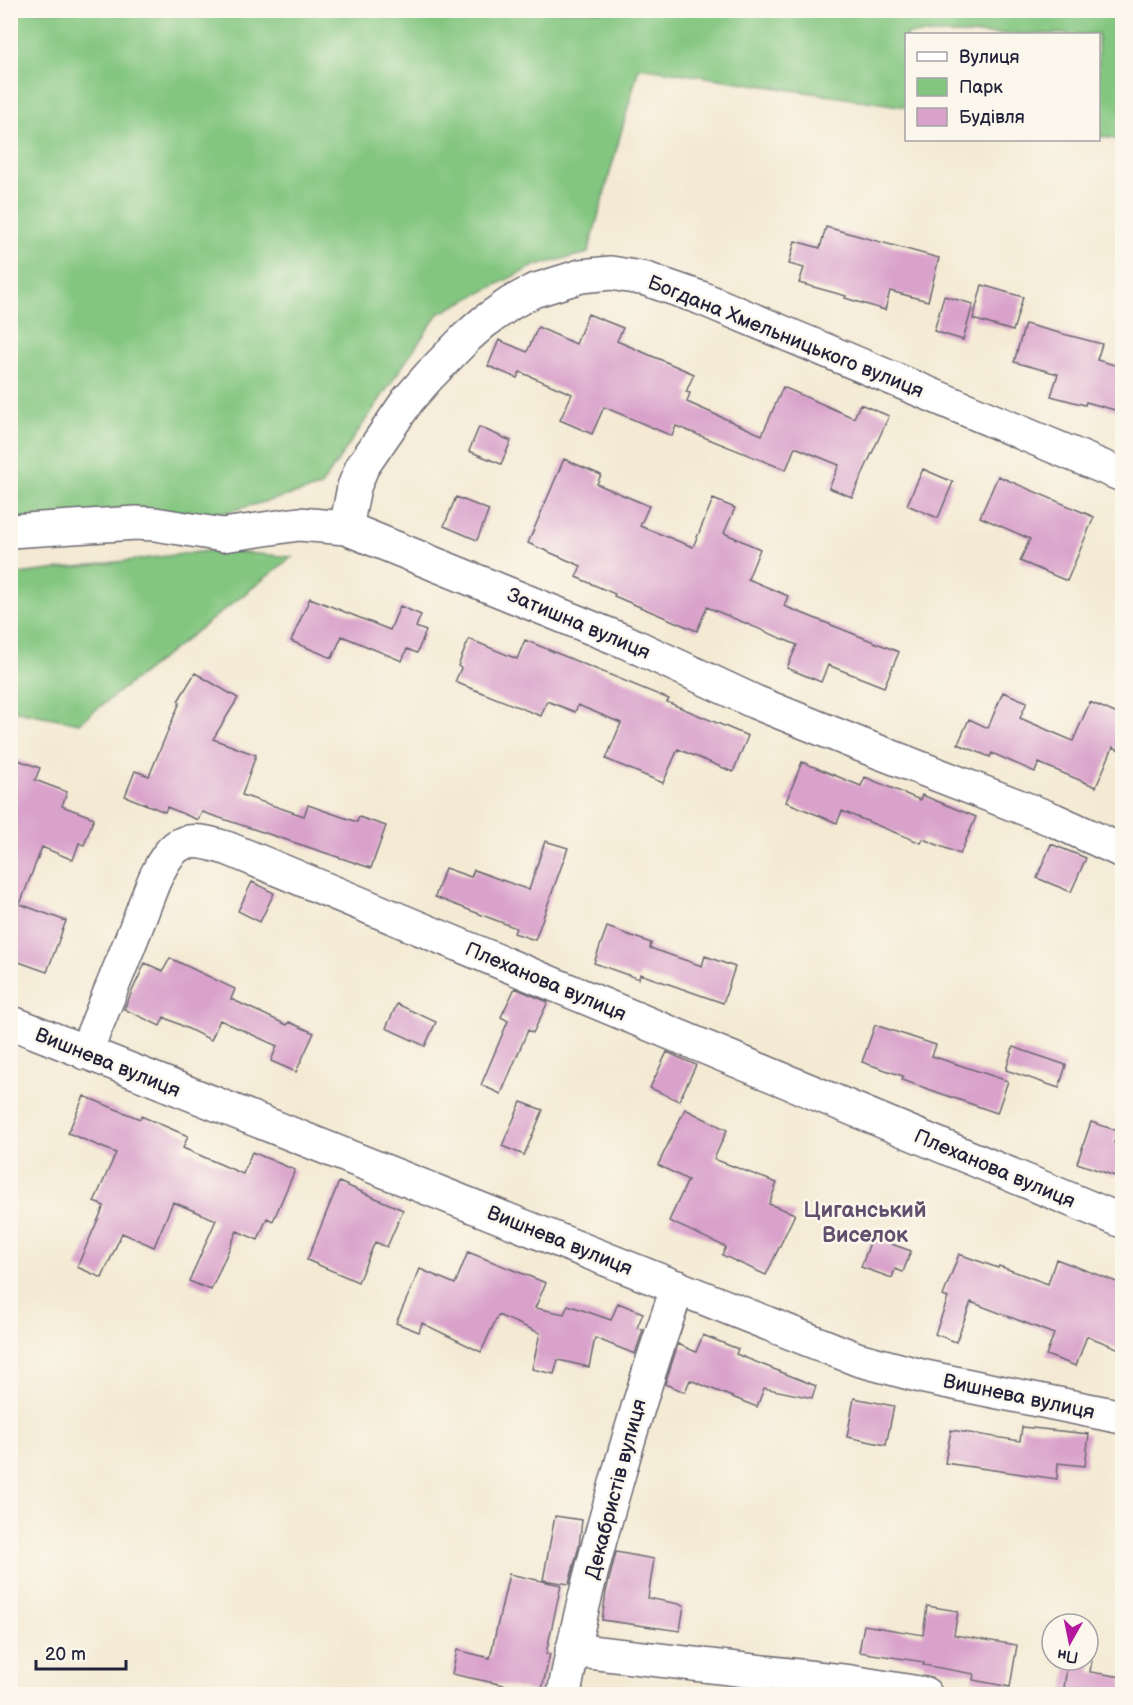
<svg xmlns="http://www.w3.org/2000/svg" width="1133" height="1705" font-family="'Balsamiq Sans',sans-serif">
  <rect width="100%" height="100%" fill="#fbf7ec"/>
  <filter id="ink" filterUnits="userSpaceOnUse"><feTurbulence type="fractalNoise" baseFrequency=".0167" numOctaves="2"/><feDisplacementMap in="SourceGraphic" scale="12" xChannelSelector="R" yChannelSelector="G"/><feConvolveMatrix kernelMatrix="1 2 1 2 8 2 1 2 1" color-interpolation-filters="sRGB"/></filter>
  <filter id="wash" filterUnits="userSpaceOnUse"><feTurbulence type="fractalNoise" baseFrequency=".008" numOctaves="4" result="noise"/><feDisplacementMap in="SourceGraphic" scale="24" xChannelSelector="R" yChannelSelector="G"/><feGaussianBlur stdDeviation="1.35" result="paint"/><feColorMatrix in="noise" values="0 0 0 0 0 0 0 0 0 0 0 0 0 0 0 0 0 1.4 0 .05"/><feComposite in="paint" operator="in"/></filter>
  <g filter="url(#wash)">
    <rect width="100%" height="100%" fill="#f4ead4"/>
    <path fill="#83c680" stroke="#52745e" stroke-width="1.5" d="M11,11h1111v129l-23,-4 -1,-102h-192v73l-267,-40 -51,186 -54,13 -96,48 -118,173 -97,26 -212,20z
      M216,550l76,7 -213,166 -68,-13 -1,-135z"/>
    <g id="blocks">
      <path fill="#d9a2cb" d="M826,227l113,31 -11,43 -38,-10 -5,19 -40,-12 1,-2 -47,-13 5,-15 -15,-4 6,-23 25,7z
        M982,285l41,12 -10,34 -40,-12z
        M944,296l29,8 -10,36 -29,-9z
        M588,314l35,14 -6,13 77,33 -8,18 4,1 -3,9 75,33 21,-48 71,31 6,-14 29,12 -37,81 -23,-9 10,-23 -44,-18 -9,23 -110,-44 -4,10 -68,-29 -12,27 -32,-14 12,-26 -52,-22 -3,6 -29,-12 11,-26 28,12 11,-25 38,17z
        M1025,324l77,20 -5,16 25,7v45l-36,-10 -1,3 -34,-9 7,-22 -44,-12z
        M479,427l32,14 -10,23 -32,-13z
        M564,459l37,16 -4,9 52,22 -9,20 53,21 20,-48 22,9 -11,25 36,16 -12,30 40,17 -4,10 115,46 -15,35 -56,-22 -7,17 -34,-14 10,-23 -90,-38 -10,24 -83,-35 1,-2 -39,-17 5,-11 -53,-23z
        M923,469l30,13 -15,36 -31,-13z
        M998,476l96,41 -27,64 -47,-20 10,-22 -50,-22z
        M456,497l33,13 -12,30 -33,-14z
        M310,598l80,32 10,-24 21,9 -5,12 10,4 -9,22 -10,-4 -5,12 -60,-25 -10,22 -41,-17z
        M469,639l48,20 8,-19 144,59 -2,3 81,34 -15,36 -55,-23 -15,34 -57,-24 15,-36 -43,-18 -3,7 -28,-11 -6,15 -86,-34 6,-14 -3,-2z
        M195,673l43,25 -25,41 43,16 -14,40 62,21 4,-11 49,17 2,-5 27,9 -15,42 -169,-56 -4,8 -31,-13 -2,5 -40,-16 10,-25 14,5 31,-74 -2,-1z
        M1003,692l24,10 -7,16 53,23 17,-39 32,14v35l-9,-4 -17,40 -57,-24 -4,9 -43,-19 -2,4 -32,-13 11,-25 19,9z
        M10,757l30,11 -5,12 32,12 -5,14 32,12 -10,27 -5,-2 -6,17 -31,-13 -22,57 46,17 -19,51 -37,-13z
        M802,762l59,24 4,-9 55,23 2,-5 54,22 -16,37 -37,-15 -2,4 -79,-32 -5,12 -51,-21z
        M545,841l23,7 -33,92 -21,-7 2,-5 -81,-31 10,-29 26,9 3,-7 55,20z
        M1051,844l35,14 -15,34 -34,-14z
        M252,882l22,11 -14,29 -22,-11z
        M607,927l44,16 -1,5 52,18 3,-10 30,11 -12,36 -83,-29 -1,5 -45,-16z
        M170,958l65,31 -4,10 56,26 2,-3 25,11 -18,39 -25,-11 6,-15 -57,-26 -9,20 -47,-23 -4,9 -36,-17 21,-46 18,8z
        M515,988l33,14 -15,31 -5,-3 -27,64 -20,-9 27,-64 -7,-4z
        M397,1004l39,18 -11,24 -39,-18z
        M875,1025l61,20 -4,11 76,25 -11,32 -95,-33 1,-4 -41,-14z
        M1013,1047l53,18 -7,23 -53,-18z
        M667,1052l29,13 -17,36 -29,-13z
        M84,1096l56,23 1,-3 47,20 -5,12 60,26 9,-22 43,18 -22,51 -6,-3 -9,22 -21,-9 -26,59 -22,-9 27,-61 -43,-18 -19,45 -32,-14 -20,45 -25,-11 27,-61 -10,-4 22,-49 -48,-20z
        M521,1102l22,8 -19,45 -22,-9z
        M685,1109l42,21 -13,29 63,24 -8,21 26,10 -29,61 -44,-20 4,-8 -57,-26 19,-41 -30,-15z
        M1091,1122l27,9 -4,12 8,3v8l-7,22 -38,-13z
        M339,1182l64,28 -16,37 -12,-5 -17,40 -51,-22z
        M872,1237l39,14 -8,21 -8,-3 -3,9 -31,-11z
        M468,1252l78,31 -11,25 29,6 4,-9 43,15 7,-17 25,10 -6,15 6,2 -8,24 -40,-16 -6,29 -31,-7 -4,14 -22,-5 8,-36 -42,-18 -17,37 -59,-29 -3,9 -23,-9 24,-54 35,15z
        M959,1254l39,14 1,-2 49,18 8,-25 66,25v66l-35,-14 -11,30 -30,-11 8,-21 -83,-32 -15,40 -21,-8 13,-36 -5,-2z
        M703,1335l35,14 -2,5 80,32 -4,12 -48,-10 -7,19 -67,-27 -5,12 -20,-8 13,-40 18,8z
        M854,1398l40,8 -8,39 -39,-8z
        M1022,1427l67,7 -4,32 -27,-3 -1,16 -112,-16 6,-33 69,11z
        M555,1516l27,4 -3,26 -10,38 -26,-4z
        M616,1552l38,7 -6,39 36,7 -4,26 -78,-11 4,-28z
        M509,1574l52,11 -15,69h4l-9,39 -89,-19 5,-24 33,8z
        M927,1606l31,5 -4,24 63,10 -7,42 -37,-7 1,-6 -51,-9 1,-3 -65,-10 5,-27 59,10z
        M1068,1660h24l-2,12 32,5v18h-59z"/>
    </g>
  </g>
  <g filter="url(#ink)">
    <use href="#blocks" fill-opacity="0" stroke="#6c6871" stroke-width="1.5"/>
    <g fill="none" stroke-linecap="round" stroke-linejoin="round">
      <defs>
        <path id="street" d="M346,528l8,-41 8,-20 46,-67 21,-24 38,-39 17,-15 27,-19 22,-12 48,-15 30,-3 35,6 55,19 421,177
          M10,531l126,-8 19,1 68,11 76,-11 47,4 278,113 131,61 101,41 198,77 68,31
          M10,1022l847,337 68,18 197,40
          M85,1053c18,-43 35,-85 52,-128 9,-22 21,-64 39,-78 15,-11 37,-3 53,2l893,372
          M572,1650l279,32 74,12
          M564,1694c13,-70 31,-139 51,-207 19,-68 39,-134 63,-200"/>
      </defs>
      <use href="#street" stroke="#6c6871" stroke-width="36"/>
      <use href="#street" stroke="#fff" stroke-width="33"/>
    </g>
  </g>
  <g text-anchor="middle" stroke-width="5" stroke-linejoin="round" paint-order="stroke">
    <g font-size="20" fill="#22223b" stroke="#fbf7ec">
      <text transform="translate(786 336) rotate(22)" y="7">Богдана Хмельницького вулиця</text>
      <text transform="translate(579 623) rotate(23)" y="7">Затишна вулиця</text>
      <text transform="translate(546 981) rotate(23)" y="7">Плеханова вулиця</text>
      <text transform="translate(108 1062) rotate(22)" y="7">Вишнева вулиця</text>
      <text transform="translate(995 1168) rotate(23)" y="7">Плеханова вулиця</text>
      <text transform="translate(560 1240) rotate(22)" y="7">Вишнева вулиця</text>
      <text transform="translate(1019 1396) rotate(12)" y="7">Вишнева вулиця</text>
      <text transform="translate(615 1489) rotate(-75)" y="7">Декабристів вулиця</text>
    </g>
    <g font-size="22" font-weight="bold" fill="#624f6d" stroke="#fbf7ec">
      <text x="865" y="1217">Циганський<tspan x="865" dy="25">Виселок</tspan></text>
    </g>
  </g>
  <rect width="1133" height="1705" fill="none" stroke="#fbf7ec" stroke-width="36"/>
  <rect x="905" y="33" width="195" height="108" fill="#fbf7ec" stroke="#a4a2a5" stroke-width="1.5"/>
  <rect x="917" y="52" width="30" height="9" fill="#ffffff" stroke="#a4a2a5" stroke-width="1.5"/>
  <text x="959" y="63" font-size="18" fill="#22223b">Вулиця</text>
  <rect x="917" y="78" width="30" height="18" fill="#83c680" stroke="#a4a2a5" stroke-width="1.5"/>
  <text x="959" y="93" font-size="18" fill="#22223b">Парк</text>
  <rect x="917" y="108" width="30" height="18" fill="#d9a2cb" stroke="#a4a2a5" stroke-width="1.5"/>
  <text x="959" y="123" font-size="18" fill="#22223b">Будівля</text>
  <g transform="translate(1070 1642) rotate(189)"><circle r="28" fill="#fbf7ec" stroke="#a4a2a5" stroke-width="1.5"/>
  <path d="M0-4.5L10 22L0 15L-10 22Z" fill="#b5179e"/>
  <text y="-9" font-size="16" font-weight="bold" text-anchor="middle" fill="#22223b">Пн</text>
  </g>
  <path d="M36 1660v9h90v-9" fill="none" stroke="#22223b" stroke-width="3"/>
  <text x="45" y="1660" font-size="18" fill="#22223b" stroke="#fbf7ec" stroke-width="4.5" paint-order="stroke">20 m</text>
</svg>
